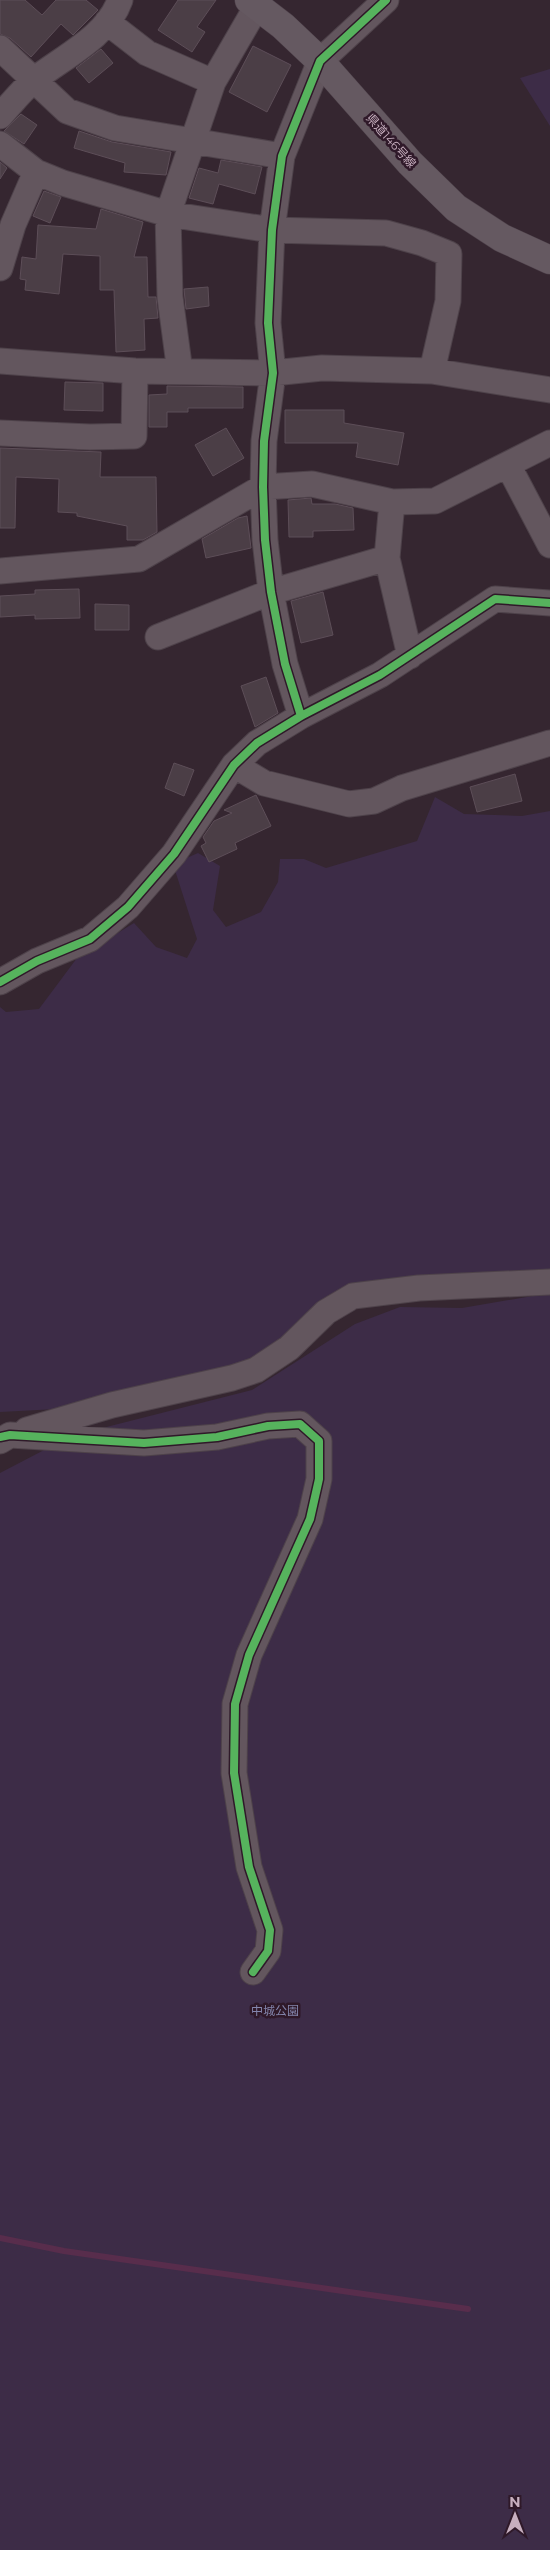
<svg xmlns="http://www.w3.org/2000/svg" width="550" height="2550" font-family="Montserrat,'Noto Sans JP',sans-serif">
  <rect width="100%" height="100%" fill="#352630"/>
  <path fill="#3d2c47" d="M550,69v57l-30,-48z
    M435,797l29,17 58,2 28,-5v460l-153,12 -104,51 -40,26 -38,12 -158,37 -57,3v-405l6,5 33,-3 38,-51 57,-35 22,24 31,11 10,-19 -24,-75 25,-11 22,13 -7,44 13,17 35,-15 17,-30 2,-23h24l22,9 91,-27z
    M550,1293v1257h-550v-1077l71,-37 181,-46 103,-66 45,-17 62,1z"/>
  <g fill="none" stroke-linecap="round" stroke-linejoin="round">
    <path stroke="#582d4c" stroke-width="6" d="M0,2238l64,13 404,58"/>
  </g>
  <path fill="#4b3e46" stroke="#5d4e58" d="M0,0h25l17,15 14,-15h30l12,10 -25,25 -12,-11 -30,33 -21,-19 -10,-4z
    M178,0h38l-19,27 8,5 -13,20 -34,-22z
    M253,46l38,19 -24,47 -38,-20z
    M101,49l12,14 -24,20 -13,-15z
    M21,114l16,11 -13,19 -20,-13z
    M79,131l33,11 59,10 -5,23 -42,-3 1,-9 -51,-15z
    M221,160l41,7 -7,27 -36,-10 -6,20 -24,-6 10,-30 19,5z
    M0,162l7,6 -7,11z
    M44,191l17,6 -11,26 -17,-7z
    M101,209l42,13 -9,35h13l1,40h8l2,21 -14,1 1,31 -29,2 -2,-62h-14v-34l-37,-2 -4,40 -34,-4 1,-10 -6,-1 2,-22 14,2 2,-34 58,4z
    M208,287l1,19 -23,3 -2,-20z
    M65,382l38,1v28l-39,-1z
    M167,386l76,1v21h-55v4h-21v15h-18v-32l18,-1z
    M285,410h59v13l60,10 -6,32 -42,-8 2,-14h-73z
    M226,428l18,30 -31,18 -18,-31z
    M0,448l101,4 -1,25h56l1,55 -14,8h-16v-14l-50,-10v-3l-19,-1 1,-33 -43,-2 -1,51h-15z
    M311,498l1,6h23l18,4 1,22 -41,1v6h-24l-1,-37z
    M247,516l4,32 -45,10 -4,-19 36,-21z
    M79,589l1,29 -45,1v-4l-35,2v-21l35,-2v-4z
    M323,592l10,43 -32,8 -10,-42z
    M95,604l34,1v25h-34z
    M266,677l12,36 -23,14 -14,-41z
    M174,763l20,7 -10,26 -19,-8z
    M515,774l7,27 -45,11 -7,-25z
    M256,795l15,31 -36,17 2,6 -28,13 -8,-16 5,-3 -3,-6 11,-16 18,-8 -8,-3z"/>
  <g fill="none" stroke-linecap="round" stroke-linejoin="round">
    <defs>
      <path id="minor" d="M107,22l40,31 66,29
        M0,48l67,63 48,17 167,28
        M0,116c11,-12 22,-26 34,-36 29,-23 73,-43 86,-80
        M0,144l36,28 27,11 105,31 104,16 114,3 36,10 27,11 -1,47 -16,70
        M0,268l13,-43 23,-53
        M0,361l135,10 138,2 49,-5 110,3 118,19
        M180,372l-10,-75 -2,-83 45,-132 44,-76
        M0,433l90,4 44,-1 1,-65
        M508,465l42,80
        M392,502l-5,56 23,98
        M0,571l139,-12 124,-72 49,-3 80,18 43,-1 115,-58
        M158,637l113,-45 116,-34
        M301,716l-16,-52 -14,-72 -6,-52 -2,-53 1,-46 9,-68 -5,-50 4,-93 10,-74 38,-95 66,-61
        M234,765l30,18 85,21 25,-3 28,-13 148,-45
        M0,982l37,-21 53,-22 38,-32 46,-53 60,-89 23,-22 44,-27 79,-41 115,-76 55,4
        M27,1430l85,-25 120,-27 24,-8 33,-22 37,-36 27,-16 66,-8 131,-6
        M0,1441l10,-6 134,8 73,-6 51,-11 32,-2 19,17v38l-9,40 -61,136 -14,49 -1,69 15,94 21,63 -2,21 -15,21"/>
      <path id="major" d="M249,0l34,26 37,35 90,102 46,45 46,30 48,22"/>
    </defs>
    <use href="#minor" stroke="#4e424a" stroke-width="27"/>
    <use href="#major" stroke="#4e414a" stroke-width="29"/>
    <use href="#minor" stroke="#63565e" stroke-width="25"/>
    <use href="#major" stroke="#655961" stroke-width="28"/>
    <defs>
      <path id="cycleway" d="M301,716l-16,-52 -14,-72 -6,-52 -2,-53 1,-46 9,-68 -5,-50 4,-93 10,-74 38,-95 66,-61
        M0,982l37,-21 53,-22 38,-32 46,-53 60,-89 23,-22 44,-27 79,-41 115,-76 55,4
        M0,1437l10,-2 134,8 73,-6 51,-11 32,-2 19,17v38l-9,40 -61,136 -14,49 -1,69 15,94 21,63 -2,21 -15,21"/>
    </defs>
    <use href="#cycleway" stroke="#2f1929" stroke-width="11"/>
    <use href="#cycleway" stroke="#56b35d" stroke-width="8"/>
  </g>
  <g text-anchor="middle" stroke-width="5" stroke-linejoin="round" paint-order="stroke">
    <g font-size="12" fill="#c7afbf" stroke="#2f1929">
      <text transform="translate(391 141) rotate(48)" y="4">県道146号線</text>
    </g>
    <g font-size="12" fill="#8486ad" stroke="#2f1929">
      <text x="275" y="2015">中城公園</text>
    </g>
  </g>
  <g transform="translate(515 2515)" stroke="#2f1929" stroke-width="4" paint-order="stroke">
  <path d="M0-4L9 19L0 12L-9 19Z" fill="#c7afbf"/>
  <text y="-8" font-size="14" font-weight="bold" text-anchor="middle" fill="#c7afbf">N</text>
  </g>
</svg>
